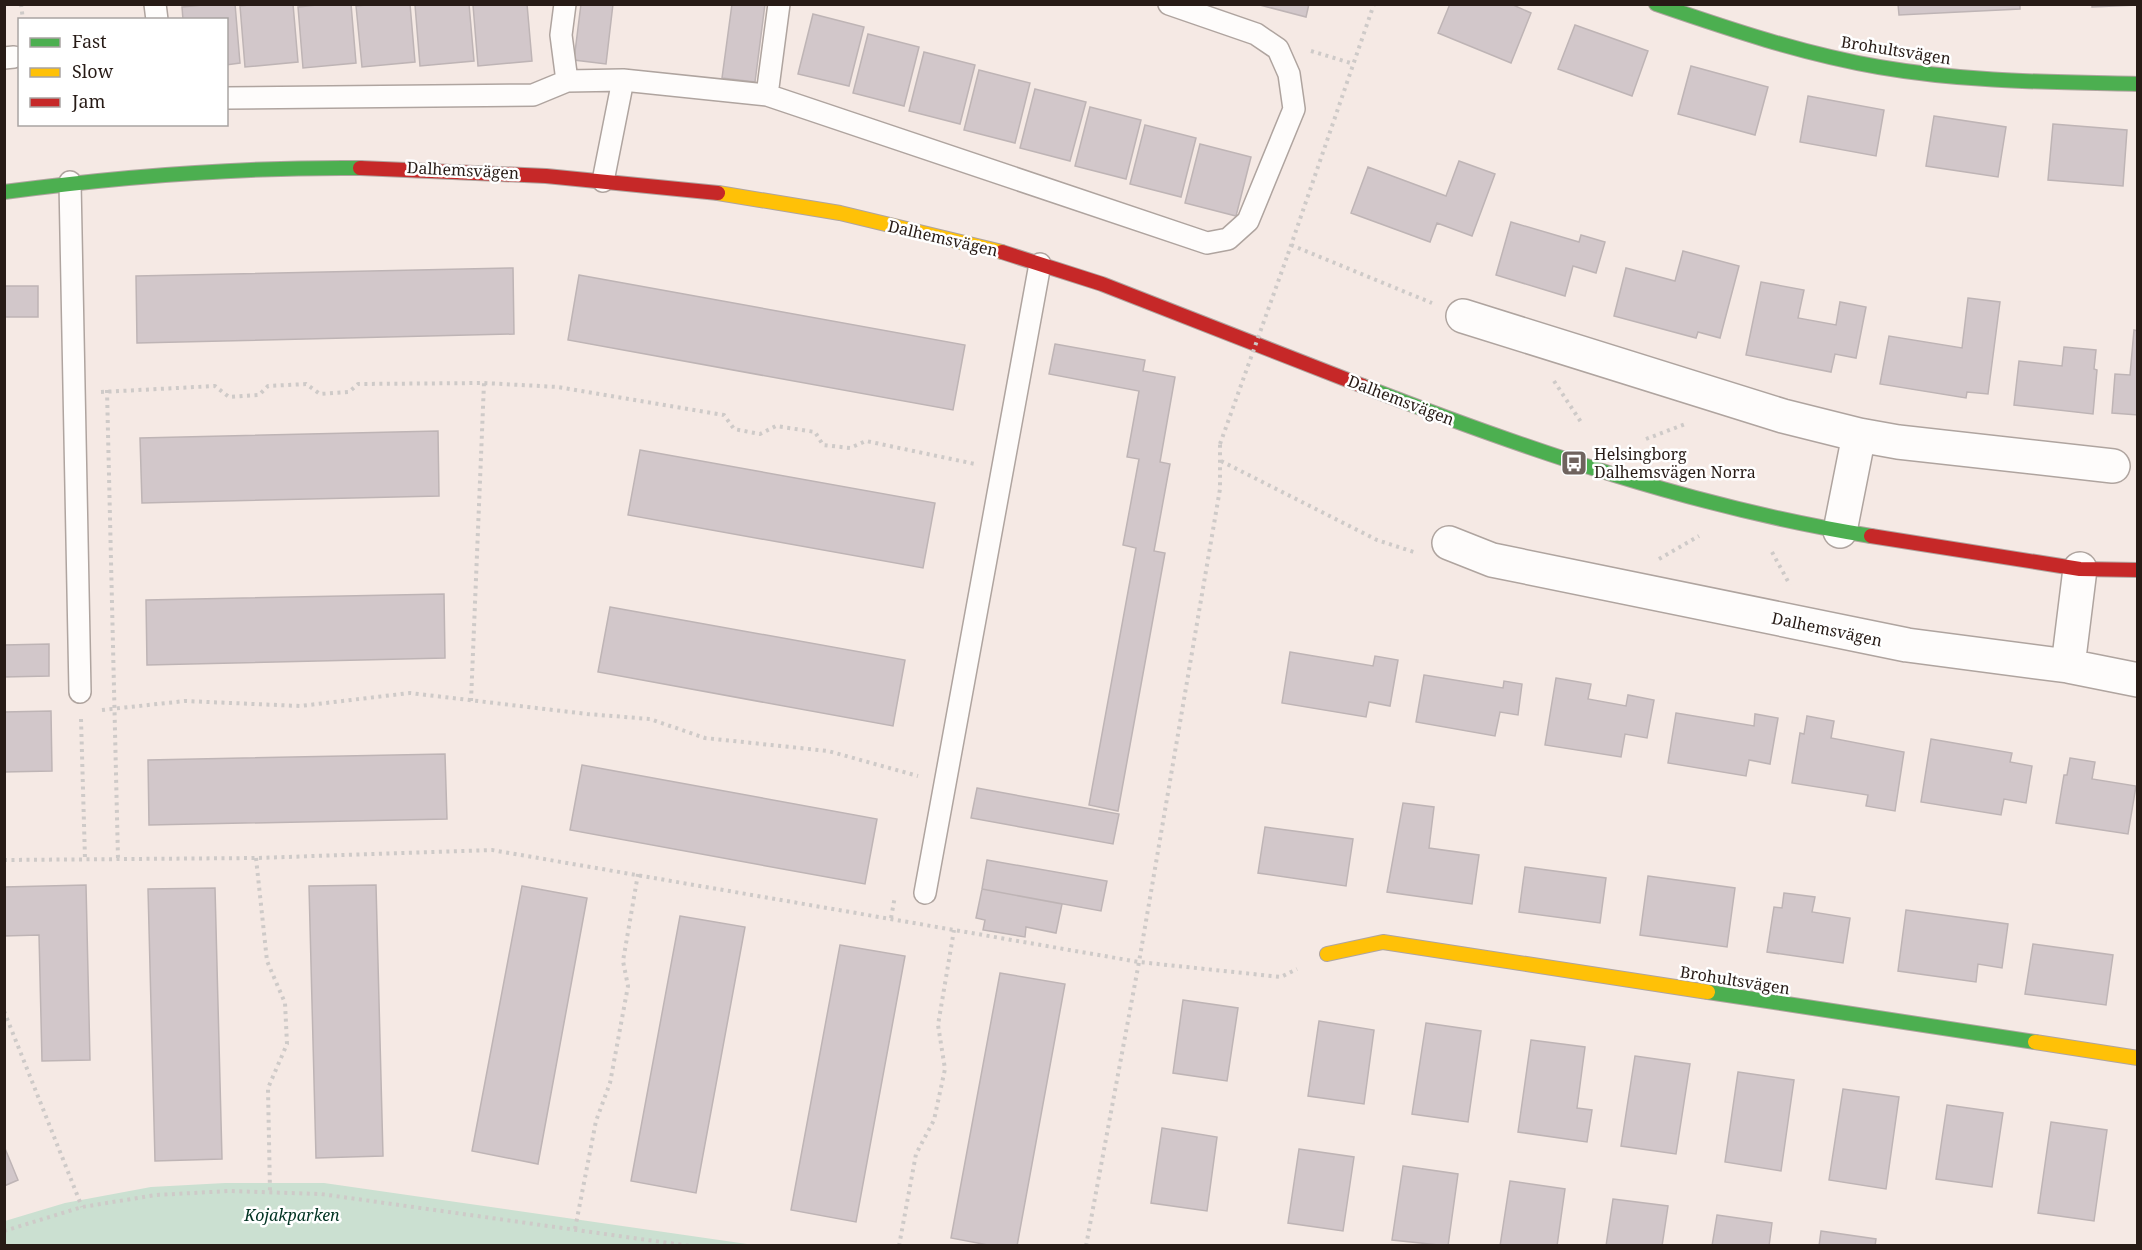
<svg xmlns="http://www.w3.org/2000/svg" width="2142" height="1250" font-family="'Noto Serif',serif">
  <rect width="100%" height="100%" fill="#f5e9e4"/>
  <path fill="#cbe0d1" d="M225,1183h99l430,62h-749v-24l60,-18 86,-16z"/>
  <path fill="#d2c7ca" stroke="#beb4b5" stroke-width="1.5" d="M214,4h21l5,59 -14,2v-45h-43l-1,-13z
    M258,4h35l5,58 -53,5 -5,-61z
    M326,4h25l5,59 -53,5 -5,-61z
    M377,4h33l5,58 -53,5 -6,-61z
    M469,4l5,57 -54,5 -5,-61z
    M527,4l5,57 -54,5 -5,-61z
    M581,4h32l-7,60 -32,-4z
    M732,4h33l-10,78 -33,-4z
    M1256,4h53l-3,13z
    M1450,4h61l20,9 -20,50 -73,-30z
    M1898,4h122v5l-121,6z
    M2092,4h46v1l-46,2z
    M813,14l51,13 -15,59 -51,-12z
    M1575,25l73,26 -16,45 -74,-27z
    M868,34l51,13 -15,59 -51,-13z
    M924,52l51,13 -15,59 -51,-13z
    M1691,66l77,21 -13,48 -77,-21z
    M979,70l51,13 -15,60 -51,-13z
    M1035,89l51,13 -16,59 -50,-13z
    M1808,96l76,14 -8,46 -76,-14z
    M1090,107l51,13 -15,59 -51,-13z
    M1934,116l72,11 -8,50 -72,-11z
    M2053,124l74,6 -4,56 -75,-6z
    M1145,125l51,13 -15,59 -51,-13z
    M1200,144l51,13 -15,59 -51,-13z
    M1459,161l36,13 -23,62 -35,-13 -7,19 -79,-29 17,-46 78,29z
    M1511,222l68,20 2,-7 24,7 -9,31 -23,-7 -8,30 -69,-21z
    M1683,251l56,15 -19,72 -22,-6 -2,6 -82,-22 12,-48 49,13z
    M513,268l1,66 -377,9 -1,-67z
    M579,275l386,70 -12,65 -385,-70z
    M1761,282l43,8 -6,28 38,7 4,-23 26,5 -10,51 -21,-4 -4,18 -85,-17z
    M4,286h34v31h-34z
    M1968,298l32,4 -12,92 -21,-2 -1,6 -86,-14 9,-48 73,12z
    M2134,330l4,1v84l-26,-2 3,-39 15,1z
    M1055,344l90,16 -2,11 32,6 -15,85 10,2 -16,87 11,2 -47,258 -29,-6 47,-257 -13,-3 16,-86 -12,-2 12,-66 -90,-17z
    M2064,347l32,3 -2,19 3,1 -4,44 -79,-9 5,-44 43,5z
    M438,431l1,65 -297,7 -2,-65z
    M640,450l295,53 -12,65 -295,-53z
    M444,594l1,64 -298,7 -1,-65z
    M610,607l295,53 -12,66 -295,-54z
    M49,644v32l-45,1v-32z
    M1290,652l83,14 2,-10 23,4 -8,46 -21,-4 -3,15 -84,-14z
    M1424,675l79,13 1,-7 18,3 -4,31 -18,-3 -5,24 -79,-14z
    M1556,678l35,6 -3,15 38,7 2,-11 26,5 -7,38 -22,-4 -4,23 -76,-12z
    M51,711l1,60 -48,1v-60z
    M1676,713l78,13 1,-12 23,4 -8,46 -21,-4 -3,16 -78,-13z
    M1807,716l27,5 -3,17 73,14 -9,59 -29,-5 2,-11 -76,-12 8,-50 4,1z
    M1931,739l81,14 -2,9 22,4 -6,37 -22,-4 -3,16 -80,-13z
    M445,754l2,65 -298,6 -1,-65z
    M2070,758l25,4 -3,17 44,7 -8,48 -72,-11 8,-48h3z
    M582,765l295,54 -12,65 -295,-54z
    M977,788l142,26 -6,30 -142,-26z
    M1403,803l31,4 -5,41 50,7 -7,49 -85,-12z
    M1265,827l88,12 -7,47 -88,-13z
    M987,860l120,21 -6,30 -119,-22z
    M1525,867l81,11 -6,45 -81,-11z
    M1648,876l87,12 -8,59 -87,-12z
    M86,885l4,175 -48,1 -3,-126 -35,1v-49z
    M376,885l7,271 -67,2 -7,-272z
    M522,886l65,12 -49,266 -66,-13z
    M215,888l7,271 -67,2 -7,-272z
    M982,889l80,15 -6,29 -30,-6 -1,10 -42,-7 2,-10 -9,-2z
    M1784,893l31,4 -3,15 38,6 -7,45 -76,-11 7,-45 8,1z
    M1906,910l102,14 -6,44 -24,-4 -2,18 -78,-11z
    M680,916l65,11 -49,266 -65,-12z
    M2033,944l80,11 -7,50 -81,-11z
    M840,945l65,11 -49,266 -65,-12z
    M1000,973l65,11 -48,262h-24l-42,-8z
    M1183,1000l55,8 -11,73 -54,-8z
    M1319,1021l55,9 -10,74 -56,-8z
    M1426,1023l55,8 -13,91 -56,-8z
    M1531,1040l54,7 -8,61 15,2 -5,32 -69,-10z
    M1635,1056l55,8 -14,90 -55,-8z
    M1738,1072l56,8 -13,91 -56,-9z
    M1843,1089l56,8 -13,92 -57,-9z
    M1947,1105l56,8 -11,74 -56,-8z
    M2051,1122l56,8 -13,91 -56,-8z
    M1162,1128l55,9 -10,74 -56,-8z
    M4,1146l14,34 -14,6z
    M1299,1149l55,8 -11,74 -55,-8z
    M1403,1166l55,8 -10,72 -56,-6z
    M1510,1181l55,8 -8,57h-57z
    M1613,1199l55,7 -6,40h-56z
    M1717,1215l55,8 -3,23h-57z
    M1821,1231l55,8 -1,7h-56z"/>
  <g fill="none" stroke-linecap="round" stroke-linejoin="round">
    <defs>
      <path id="lane" d="M155,4l2,16
        M565,4l-4,31 6,46
        M4,58l10,-1
        M767,95l12,-91
        M226,98l307,-3 34,-14 56,-1 144,15 440,148 21,-4 20,-18 46,-112 -5,-35 -11,-25 -22,-15 -87,-30
        M603,181l20,-101
        M70,182l10,510
        M925,893l115,-629"/>
      <path id="street" d="M1463,316l320,100 76,19 39,7 215,24
        M1840,531l19,-96
        M1449,543l43,17 415,85 161,21 70,14
        M2068,666l12,-97"/>
      <path id="fast" d="M1656,4c73,25 147,50 223,63 86,15 173,15 259,17
        M4,192c119,-16 237,-25 356,-24
        M1363,386c165,64 333,122 508,150
        M1708,992l327,50"/>
      <path id="slow" d="M718,193l122,20 162,39
        M1327,954l56,-12 325,50
        M2035,1042l103,16"/>
      <path id="jam" d="M360,168l186,8 172,17
        M1002,252l100,32 261,102
        M1871,536l209,33 58,1"/>
    </defs>
    <use href="#lane" stroke="#afa49f" stroke-width="24"/>
    <use href="#street" stroke="#afa49f" stroke-width="36"/>
    <use href="#fast" stroke="#afa49f" stroke-width="16"/>
    <use href="#slow" stroke="#afa49f" stroke-width="16"/>
    <use href="#jam" stroke="#afa49f" stroke-width="16"/>
    <path stroke="#cecac8" stroke-width="4" stroke-dasharray="3 4.5" stroke-linecap="butt" d="M21,4l2,16
      M1311,51l43,13
      M1291,245l141,58
      M1288,254l86,-250
      M1554,381l27,41
      M107,390l11,469
      M101,392l114,-6 14,11 30,-2 9,-9 38,-2 14,10 29,-2 9,-8 126,-1 74,4 166,28 10,14 26,5 16,-8 39,6 8,13 27,3 16,-7 109,23
      M1646,439l42,-16
      M1221,461l156,79 40,13
      M1772,552l18,33
      M1659,559l40,-23
      M471,701l13,-318
      M102,710l83,-9 115,5 110,-13 177,21 63,5 55,19 123,13 90,25
      M81,719l4,140
      M256,858l11,103 18,42 2,41 -19,44 2,104
      M4,860l252,-2 236,-8 647,112 142,15 16,-8
      M891,918l4,-22
      M4,1011l78,196
      M575,1229l21,-108 14,-38 18,-97 -5,-25 15,-87
      M4,1231l78,-24 74,-12 73,-4 92,3 369,52
      M899,1246l17,-92 18,-34 11,-51 -7,-44 16,-95
      M1086,1246l53,-284 81,-473v-45"/>
    <use href="#lane" stroke="#fefcfb" stroke-width="21"/>
    <use href="#street" stroke="#fefcfb" stroke-width="33"/>
    <use href="#fast" stroke="#4caf50" stroke-width="14"/>
    <use href="#slow" stroke="#ffc107" stroke-width="14"/>
    <use href="#jam" stroke="#c62828" stroke-width="14"/>
    <path stroke="#cecac8" stroke-width="4" stroke-dasharray="3 4.5" stroke-linecap="butt" d="M1220,444l68,-190"/>
  </g>
  <defs>
    <symbol id="bus-square" viewBox="-11 -11 22 22"><rect x="-9" y="-9" width="18" height="18" rx="4" fill="#6f635e" stroke="#fff"/><path d="M-5-6H5V4H4V6H2V4H-2V6H-4V4H-5ZM-3.5-4V0h7V-4ZM-3.5 1.2v1.5H-2V1.2ZM2 1.2v1.5H3.5V1.2Z" fill="#fff"/></symbol>
  </defs>
  <g fill-rule="evenodd">
    <use href="#bus-square" x="1559" y="448" width="30" height="30"/>
  </g>
  <g text-anchor="middle" stroke-width="5" stroke-linejoin="round" paint-order="stroke">
    <g font-size="16" fill="#271b16" stroke="#fff">
      <text transform="translate(1896 50) rotate(9)" y="6">Brohultsvägen</text>
      <text transform="translate(463 170) rotate(3)" y="6">Dalhemsvägen</text>
      <text transform="translate(943 238) rotate(13)" y="6">Dalhemsvägen</text>
      <text transform="translate(1401 400) rotate(21)" y="6">Dalhemsvägen</text>
      <text transform="translate(1827 629) rotate(12)" y="6">Dalhemsvägen</text>
      <text transform="translate(1735 980) rotate(9)" y="6">Brohultsvägen</text>
    </g>
    <g font-size="16" fill="#271b16" stroke="#fff" text-anchor="start">
      <text x="1594" y="460">Helsingborg<tspan x="1594" dy="18">Dalhemsvägen Norra</tspan></text>
    </g>
    <g font-size="16" font-style="italic" fill="#032" stroke="#fff">
      <text x="292" y="1221">Kojakparken</text>
    </g>
  </g>
  <rect width="2142" height="1250" fill="none" stroke="#271b16" stroke-width="12"/>
  <rect x="18" y="18" width="210" height="108" fill="#ffffff" stroke="#a9a4a2" stroke-width="1.5"/>
  <rect x="30" y="38" width="30" height="9" fill="#4caf50" stroke="#a9a4a2" stroke-width="1.5"/>
  <text x="72" y="48" font-size="18" fill="#271b16">Fast</text>
  <rect x="30" y="68" width="30" height="9" fill="#ffc107" stroke="#a9a4a2" stroke-width="1.5"/>
  <text x="72" y="78" font-size="18" fill="#271b16">Slow</text>
  <rect x="30" y="98" width="30" height="9" fill="#c62828" stroke="#a9a4a2" stroke-width="1.5"/>
  <text x="72" y="108" font-size="18" fill="#271b16">Jam</text>
</svg>
